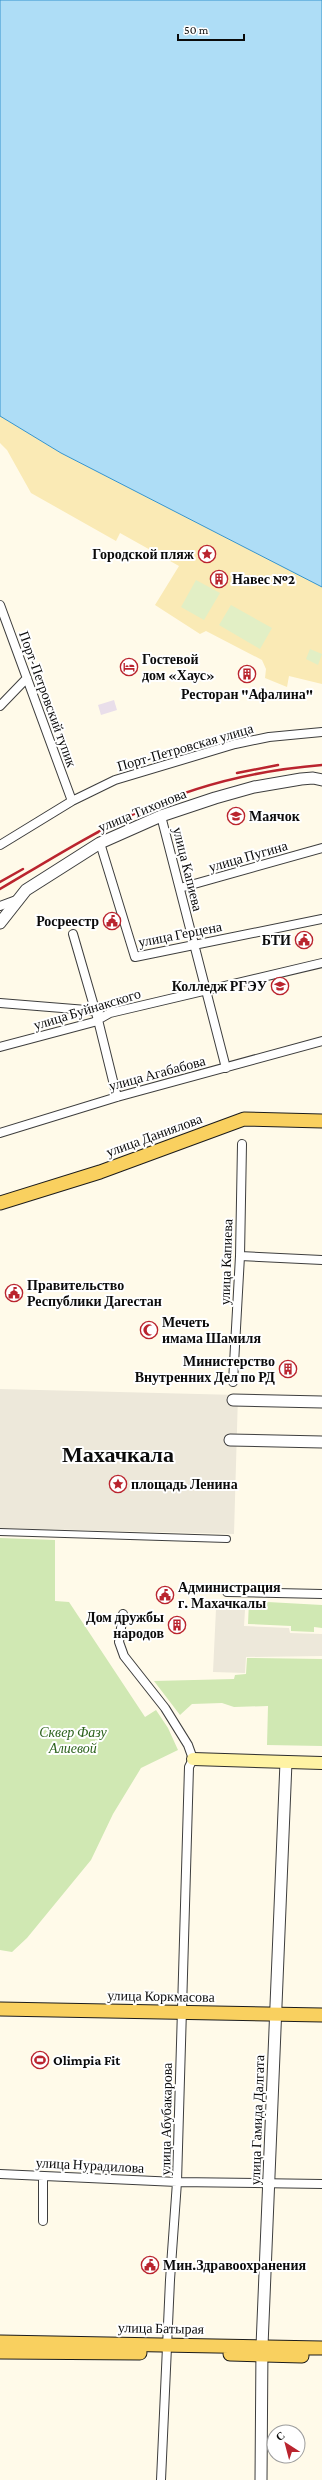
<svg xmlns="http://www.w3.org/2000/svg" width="322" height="2480" font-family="'Crimson Pro',serif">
  <rect width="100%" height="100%" fill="#fffae9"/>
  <path fill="#e9deea" d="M114,700l3,10 -16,5 -3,-10z"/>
  <path fill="#d0e8b3" d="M0,1538l55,2v61l14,1 76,115 11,-7 12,18 10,22 -37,18 -28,46 -22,46 -64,78 -15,14 -12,-2z
    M249,1601l73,4v23l-8,-1v5l-23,-1v-5l-43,-2z
    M247,1658l75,1v87l-55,-1 1,-39 -34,1 -12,-4 -30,1 -12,11 -26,-34 80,-2 1,-4 11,-1z"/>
  <path fill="#faeab5" d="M0,416l61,37 261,134v97l-33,-8 -2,11 -22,-9 1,-9 -4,-9 -56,-29 -6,3 -45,-29 24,-39 -59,-33 -4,8 -85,-48 -24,-43 -7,-7z"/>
  <path fill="#e2efc5" d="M196,580l24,13 -16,27 -23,-13z
    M231,605l41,23 -12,21 -41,-24z
    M310,649l12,5 -4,11 -12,-6z"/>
  <path fill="#ede8da" d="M0,1389l238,6 -4,139 -234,-6z
    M216,1609l29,1 -1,16 45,2 1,5 32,1v22l-76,1 -1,16 -32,-1z"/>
  <path fill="#aeddf6" stroke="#3594cd" d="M0,0h322v587l-261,-134 -61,-37z"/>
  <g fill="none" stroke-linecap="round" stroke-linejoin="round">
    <defs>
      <path id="pedestrian" d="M0,1532l227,7"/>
      <path id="minor" d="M0,605l72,196
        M0,706l27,-28
        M161,816l65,252
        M100,843l35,114 187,-38
        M0,845l72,-44 43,-21 120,-36 34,-7 53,-5
        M180,888l142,-40
        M0,906l19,-7
        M73,934l25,86 19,77
        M0,1003l99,8
        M0,1047l94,-25 16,-9 212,-50
        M0,1133l117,-36 205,-56
        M240,1256l82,4
        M233,1382l7,-126 2,-112
        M227,1592l95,2
        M123,1614l-4,28 5,14 41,52 23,37 5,14 -4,8 -12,415 -7,98 -9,200
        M0,2174l177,8 145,2
        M43,2176v45"/>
      <path id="tertiary" d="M0,923l26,-33 74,-47 61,-27 54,-18 39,-11 47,-8 12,-1 9,2
        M233,1400l89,2
        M230,1440l92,2
        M261,2480l1,-134 24,-584"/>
      <path id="secondary" d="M193,1759l129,4"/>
      <path id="primary" d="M0,1203l100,-31 144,-53 78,2
        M0,2009l322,6
        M0,2342l322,6
        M0,2352l140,1
        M230,2354l72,2"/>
    </defs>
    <use href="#pedestrian" stroke="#3e3e3e" stroke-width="8"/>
    <use href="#minor" stroke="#3e3e3e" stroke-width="10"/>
    <use href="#tertiary" stroke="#3e3e3e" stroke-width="13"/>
    <use href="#secondary" stroke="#2d2d2d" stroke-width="14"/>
    <use href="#primary" stroke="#1c1c1c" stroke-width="15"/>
    <use href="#pedestrian" stroke="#fff" stroke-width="6"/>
    <use href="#minor" stroke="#fff" stroke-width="8"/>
    <use href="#tertiary" stroke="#fff" stroke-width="11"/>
    <use href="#secondary" stroke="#fff3a4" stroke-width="12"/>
    <use href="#primary" stroke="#f9d05f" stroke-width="13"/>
    <path stroke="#ba242e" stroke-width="2.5" d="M237,773l41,-8
      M0,882l23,-13
      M0,889c46,-27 92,-56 140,-78 56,-26 121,-41 182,-46"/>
  </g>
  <defs>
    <symbol id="sight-ring" viewBox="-11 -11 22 22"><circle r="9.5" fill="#fff" stroke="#ba242e" stroke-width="1.5"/><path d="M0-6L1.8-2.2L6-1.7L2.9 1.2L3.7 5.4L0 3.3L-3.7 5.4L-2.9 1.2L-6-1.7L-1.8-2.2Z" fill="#ba242e"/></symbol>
    <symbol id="building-ring" viewBox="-11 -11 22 22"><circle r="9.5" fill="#fff" stroke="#ba242e" stroke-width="1.5"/><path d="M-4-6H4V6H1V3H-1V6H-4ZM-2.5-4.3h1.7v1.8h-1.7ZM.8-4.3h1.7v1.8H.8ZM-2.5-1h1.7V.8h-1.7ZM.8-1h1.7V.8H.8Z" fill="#ba242e"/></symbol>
    <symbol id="hotel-ring" viewBox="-11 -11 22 22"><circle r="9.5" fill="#fff" stroke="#ba242e" stroke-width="1.5"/><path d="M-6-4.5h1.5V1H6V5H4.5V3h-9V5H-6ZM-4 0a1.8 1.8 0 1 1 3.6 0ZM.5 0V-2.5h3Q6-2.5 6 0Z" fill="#ba242e"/></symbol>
    <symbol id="school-ring" viewBox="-11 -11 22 22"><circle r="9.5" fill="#fff" stroke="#ba242e" stroke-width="1.5"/><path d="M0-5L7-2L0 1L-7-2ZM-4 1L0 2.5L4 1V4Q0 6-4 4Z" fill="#ba242e"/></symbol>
    <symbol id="civic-ring" viewBox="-11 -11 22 22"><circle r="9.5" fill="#fff" stroke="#ba242e" stroke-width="1.5"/><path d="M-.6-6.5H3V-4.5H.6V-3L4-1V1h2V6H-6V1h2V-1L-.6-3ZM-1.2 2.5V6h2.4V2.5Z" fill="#ba242e"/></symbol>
    <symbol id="university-ring" viewBox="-11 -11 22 22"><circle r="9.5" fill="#fff" stroke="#ba242e" stroke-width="1.5"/><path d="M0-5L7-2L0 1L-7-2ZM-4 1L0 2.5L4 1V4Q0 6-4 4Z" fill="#ba242e"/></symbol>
    <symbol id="mosque-ring" viewBox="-11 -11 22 22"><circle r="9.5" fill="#fff" stroke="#ba242e" stroke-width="1.5"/><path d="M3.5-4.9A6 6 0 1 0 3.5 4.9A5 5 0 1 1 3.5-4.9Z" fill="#ba242e"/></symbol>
    <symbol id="stadium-ring" viewBox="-11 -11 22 22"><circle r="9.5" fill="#fff" stroke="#ba242e" stroke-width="1.5"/><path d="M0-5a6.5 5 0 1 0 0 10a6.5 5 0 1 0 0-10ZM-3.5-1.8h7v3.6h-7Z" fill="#ba242e"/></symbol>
  </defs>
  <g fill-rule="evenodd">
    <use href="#sight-ring" x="197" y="544" width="20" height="20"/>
    <use href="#building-ring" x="209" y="569" width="20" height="20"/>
    <use href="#hotel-ring" x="119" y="657" width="20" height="20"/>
    <use href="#building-ring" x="237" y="664" width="20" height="20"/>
    <use href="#school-ring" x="226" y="806" width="20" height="20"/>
    <use href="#civic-ring" x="102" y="911" width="20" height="20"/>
    <use href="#civic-ring" x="294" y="930" width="20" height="20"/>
    <use href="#university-ring" x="270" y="976" width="20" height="20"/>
    <use href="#civic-ring" x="4" y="1283" width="20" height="20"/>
    <use href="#mosque-ring" x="139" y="1320" width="20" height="20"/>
    <use href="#building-ring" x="278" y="1359" width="20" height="20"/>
    <use href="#sight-ring" x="108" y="1474" width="20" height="20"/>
    <use href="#civic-ring" x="155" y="1585" width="20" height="20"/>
    <use href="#building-ring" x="167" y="1615" width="20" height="20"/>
    <use href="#stadium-ring" x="30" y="2050" width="20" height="20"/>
    <use href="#civic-ring" x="140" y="2255" width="20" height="20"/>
  </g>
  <g text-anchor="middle" stroke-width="4" stroke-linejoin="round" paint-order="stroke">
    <g font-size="14" font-weight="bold" fill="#0b0b0b" stroke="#fff" text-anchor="start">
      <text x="194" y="559" text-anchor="end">Городской пляж</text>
      <text x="232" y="584">Навес №2</text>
      <text x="142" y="664">Гостевой<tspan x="142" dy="16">дом «Хаус»</tspan></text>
      <text x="247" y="699" text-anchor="middle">Ресторан "Афалина"</text>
      <text x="249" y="821">Маячок</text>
      <text x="99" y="926" text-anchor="end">Росреестр</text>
      <text x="291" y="945" text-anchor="end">БТИ</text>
      <text x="267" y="991" text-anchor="end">Колледж РГЭУ</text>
      <text x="27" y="1290">Правительство<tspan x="27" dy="16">Республики Дагестан</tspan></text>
      <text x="162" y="1327">Мечеть<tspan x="162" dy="16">имама Шамиля</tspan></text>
      <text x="275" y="1366" text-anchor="end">Министерство<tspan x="275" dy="16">Внутренних Дел по РД</tspan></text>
      <text x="131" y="1489">площадь Ленина</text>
      <text x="178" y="1592">Администрация<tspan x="178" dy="16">г. Махачкалы</tspan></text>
      <text x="164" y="1622" text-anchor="end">Дом дружбы<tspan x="164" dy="16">народов</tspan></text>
      <text x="53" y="2065">Olimpia Fit</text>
      <text x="163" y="2270">Мин.Здравоохранения</text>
    </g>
    <g font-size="14" fill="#0b0b0b" stroke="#fff">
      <text transform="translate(48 699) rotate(70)" y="5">Порт-Петровский тупик</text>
      <text transform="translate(185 747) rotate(-16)" y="5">Порт-Петровская улица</text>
      <text transform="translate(142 810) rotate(-22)" y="5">улица Тихонова</text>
      <text transform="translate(248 856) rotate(-16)" y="5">улица Пугина</text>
      <text transform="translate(188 869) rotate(76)" y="5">улица Капиева</text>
      <text transform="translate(180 934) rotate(-11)" y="5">улица Герцена</text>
      <text transform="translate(87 1009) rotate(-17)" y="5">улица Буйнакского</text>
      <text transform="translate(157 1073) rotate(-15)" y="5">улица Агабабова</text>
      <text transform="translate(154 1135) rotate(-20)" y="5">улица Даниялова</text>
      <text transform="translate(226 1262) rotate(-88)" y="5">улица Капиева</text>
      <text transform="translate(161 1996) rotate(1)" y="5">улица Коркмасова</text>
      <text transform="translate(166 2119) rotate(-89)" y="5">улица Абубакарова</text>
      <text transform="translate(257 2120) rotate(-88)" y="5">улица Гамида Далгата</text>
      <text transform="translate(90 2165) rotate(3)" y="5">улица Нурадилова</text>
      <text transform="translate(161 2328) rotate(1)" y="5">улица Батырая</text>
    </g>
    <g font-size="14" font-style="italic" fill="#2c621c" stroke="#fff">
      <text x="73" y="1737">Сквер Фазу<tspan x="73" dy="16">Алиевой</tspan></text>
    </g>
    <g font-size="22" font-weight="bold" fill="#0b0b0b" stroke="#fff">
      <text x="118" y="1462">Махачкала</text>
    </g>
  </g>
  <g transform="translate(286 2444) rotate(324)"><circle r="19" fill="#ffffff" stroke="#9d9d9d"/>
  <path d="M0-3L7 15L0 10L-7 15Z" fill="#ba242e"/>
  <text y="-6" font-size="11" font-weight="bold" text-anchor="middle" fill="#0b0b0b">С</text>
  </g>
  <path d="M178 34v6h66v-6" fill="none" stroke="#0b0b0b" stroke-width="2"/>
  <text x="184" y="34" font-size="12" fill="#0b0b0b" stroke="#ffffff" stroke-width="3" paint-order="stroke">50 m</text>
</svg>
